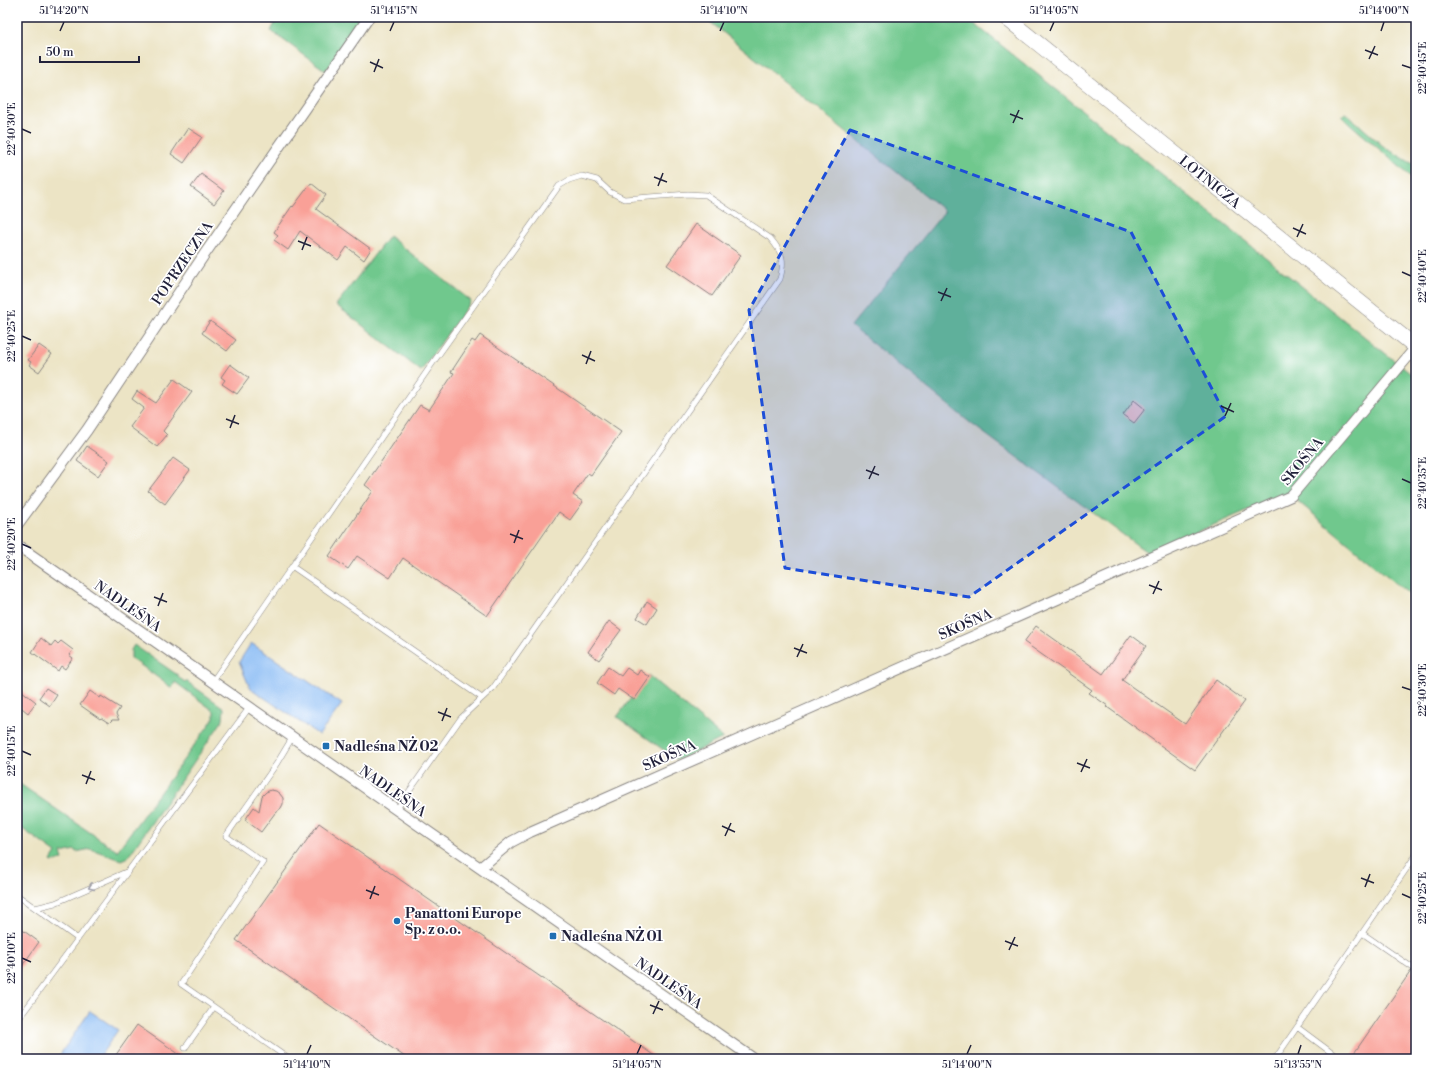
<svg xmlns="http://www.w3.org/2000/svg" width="1433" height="1076" font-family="'Libre Bodoni',serif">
  <rect width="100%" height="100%" fill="#fff"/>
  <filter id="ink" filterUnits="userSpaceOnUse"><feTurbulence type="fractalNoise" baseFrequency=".025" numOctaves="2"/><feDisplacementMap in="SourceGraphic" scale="8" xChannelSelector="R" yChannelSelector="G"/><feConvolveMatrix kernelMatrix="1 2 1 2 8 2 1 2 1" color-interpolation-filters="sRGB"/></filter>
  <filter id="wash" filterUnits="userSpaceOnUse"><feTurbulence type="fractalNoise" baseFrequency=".012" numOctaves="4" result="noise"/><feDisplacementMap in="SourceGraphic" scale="16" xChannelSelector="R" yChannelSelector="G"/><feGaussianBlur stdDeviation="0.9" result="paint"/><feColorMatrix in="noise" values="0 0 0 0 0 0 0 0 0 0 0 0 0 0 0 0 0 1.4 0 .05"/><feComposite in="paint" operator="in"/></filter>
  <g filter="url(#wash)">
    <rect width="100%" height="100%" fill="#ece4c5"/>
    <path fill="#70c88d" stroke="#497564" d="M278,17h84l-36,54 -55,-40z
      M704,17h262l450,361v222l-128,-107 -140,60 -175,-128 -122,-99 94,-115z
      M1346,113l37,33 28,17h5v18l-75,-65z
      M389,236l82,65 -50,70 -85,-66z
      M134,645l45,31 -1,1 7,5 1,-1 38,27 -1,12 -95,137 -7,3 -30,-11 -15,3 -1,-2 -14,3 2,6 -11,3 -1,-1 5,-8 -39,-28v-43l100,69 97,-133v-7l-39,-29 -3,6 -41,-30v-8z
      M648,675l75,63 -45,22 -61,-43z"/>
    <path fill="#87baf4" stroke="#546e98" d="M251,643l91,61 -23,31 -69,-47 -11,-26z
      M90,1011l28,19 -20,29h-41z"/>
    <g id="blocks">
      <path fill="#f9a097" d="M188,128l14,9 -18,26 -13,-9z
        M201,174l23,17 -10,13 -23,-17z
        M311,183l15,12 -10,14 55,40 -7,11 -17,-13 -9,13 -38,-29 -12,19 -14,-10 4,-5 -4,-3 18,-26 1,1z
        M696,224l45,31 -29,41 -45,-31z
        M210,321l26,19 -9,11 -25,-18z
        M480,335l141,97 -30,43 -3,-2 -15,22 10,7 -13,18 -11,-8 -72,104 -84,-58 -13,20 -33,-22 -9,13 -19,-13 44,-65 -8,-6 55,-80 9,5 25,-37 -3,-1 21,-32 3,2z
        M39,345l13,9 -13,18 -10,-7 2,-3 -3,-2z
        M230,364l19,14 -12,16 -15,-10 3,-4 -4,-3z
        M174,379l18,13 -29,39 4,4 -10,12 -27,-20 14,-19 -12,-9 5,-8 19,12z
        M1134,400l11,9 -11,14 -11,-8z
        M87,446l22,15 -11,15 -21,-15z
        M173,458l17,12 -25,34 -17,-13z
        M647,601l10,7 -10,16 -10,-6z
        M609,621l12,9 -22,30 -11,-8z
        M1036,626l67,48 28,-39 15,11 -24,34 63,44 31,-44 29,21 -50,69 -88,-63 1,-1 -19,-13 3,-3 -68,-48z
        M41,638l10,8 4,-5 3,3 3,-3 12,9 -4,5 4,3 -8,11 -4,-3 -3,5 -26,-19z
        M608,667l13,9 6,-8 10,7 3,-5 10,7 -16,23 -16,-11 -4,6 -17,-12z
        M17,687l19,15 -8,11 -11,-9z
        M46,688l11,7 -7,11 -11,-8z
        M90,691l10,7 1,-2 19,12 -4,6 3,6h-7l-3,3 -8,-5 -1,1 -20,-14z
        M271,790l5,1 4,3 3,4v6l-2,4 -6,5 -14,19 -16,-12 9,-13 5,4 3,-15 4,-4z
        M319,823l57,40 283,196h-251l-115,-79 -57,-40z
        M17,926l22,16 -22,31z
        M1411,971h5v88h-66z
        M137,1025l49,34h-73z"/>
    </g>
  </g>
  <g filter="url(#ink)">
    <use href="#blocks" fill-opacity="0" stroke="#878380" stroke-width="1"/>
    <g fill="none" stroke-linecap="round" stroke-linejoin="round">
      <defs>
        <path id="service" d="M293,567l189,131
          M212,682l220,-318 127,-178 10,-6 13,-4 15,4 13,12 14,7 64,-5 18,1 64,43c13,15 15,22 10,41l-287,409 -32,30 -65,92
          M17,895l61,44
          M35,908l20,-5 71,-31
          M1362,933l51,35
          M17,1021l232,-313
          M1297,1027l43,32
          M185,1048l29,-41
          M289,1059l-108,-75 82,-122 -37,-26 51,-73 15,-25
          M1275,1059l141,-204"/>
        <path id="minor" d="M17,525l70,-95 117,-175 165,-238
          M17,545l737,514
          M480,868l31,-26 19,-10 761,-336 125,-149"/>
        <g id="secondary">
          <path id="s1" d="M1005,17l411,330"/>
        </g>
      </defs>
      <use href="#service" stroke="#878380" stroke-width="6"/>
      <use href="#minor" stroke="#878380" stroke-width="12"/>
      <use href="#secondary" stroke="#878380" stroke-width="16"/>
      <use href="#service" stroke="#fff" stroke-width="5"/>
      <use href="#minor" stroke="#fff" stroke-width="10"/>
      <use href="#secondary" stroke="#fff" stroke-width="15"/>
    </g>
    <defs><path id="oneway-chevron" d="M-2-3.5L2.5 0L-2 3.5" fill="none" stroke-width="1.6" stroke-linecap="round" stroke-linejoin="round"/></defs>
    <use stroke="#9c9ca7" href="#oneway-chevron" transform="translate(91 887) rotate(157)"/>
  </g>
  <path fill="#1d4ed8" fill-opacity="0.2" stroke="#1d4ed8" stroke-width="3" stroke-dasharray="8 5" stroke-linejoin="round" d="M850,130l281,102 95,184 -257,181 -184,-29 -36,-258z"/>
  <path fill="none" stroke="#22223b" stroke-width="1.5" d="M60,31l4,-9M390,31l4,-9M720,31l4,-9M1050,31l4,-9M1381,31l3,-9M1365,50l13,5M1369,59l6,-13M370,62l13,6M1402,65l9,3M374,72l5,-13M1010,114l13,5M1013,123l6,-13M22,129l9,4M654,177l13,5M658,186l5,-13M1293,228l13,6M1297,237l6,-13M298,241l13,5M302,250l5,-13M1402,272l9,4M938,292l13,5M941,301l6,-13M22,336l9,4M582,355l13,6M586,364l5,-13M1221,406l13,6M1225,416l6,-13M226,419l13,5M230,428l5,-13M866,470l13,5M869,479l6,-13M1402,479l9,4M510,534l13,5M514,543l5,-13M22,544l9,4M1149,585l13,5M1153,594l6,-13M154,597l13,5M158,606l5,-13M794,648l13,5M797,657l6,-13M1402,687l9,3M438,712l13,5M442,721l5,-13M22,751l9,4M1077,763l13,5M1081,772l6,-13M82,775l13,5M86,784l5,-13M722,826l13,6M725,836l6,-13M1361,878l13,5M1365,887l5,-13M366,890l13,5M1402,894l9,4M370,899l5,-13M1005,941l13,5M1009,950l6,-13M22,958l9,4M650,1005l13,5M653,1014l6,-13M307,1054l4,-9M637,1054l4,-9M967,1054l4,-9M1298,1054l3,-9"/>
  <g fill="#1f6fb2" stroke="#fff" stroke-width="1.5">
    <rect x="322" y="742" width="8" height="8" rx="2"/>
    <circle cx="397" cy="921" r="4"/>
    <rect x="549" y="932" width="8" height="8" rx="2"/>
  </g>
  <g text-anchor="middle" stroke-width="3.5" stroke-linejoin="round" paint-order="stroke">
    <g font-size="14" fill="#22223b" stroke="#fff">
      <text dy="5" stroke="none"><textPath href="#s1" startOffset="263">LOTNICZA</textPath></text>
      <text transform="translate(182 263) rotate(-56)" y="5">POPRZECZNA</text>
      <text transform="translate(1302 461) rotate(-50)" y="5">SKOŚNA</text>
      <text transform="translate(128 606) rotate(35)" y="5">NADLEŚNA</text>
      <text transform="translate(965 624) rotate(-24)" y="5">SKOŚNA</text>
      <text transform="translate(669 755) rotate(-24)" y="5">SKOŚNA</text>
      <text transform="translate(393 791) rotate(35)" y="5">NADLEŚNA</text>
      <text transform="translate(669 983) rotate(35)" y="5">NADLEŚNA</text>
    </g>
    <g font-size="14" font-weight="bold" fill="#22223b" stroke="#fff" text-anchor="start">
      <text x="334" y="751">Nadleśna NŻ 02</text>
      <text x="405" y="918">Panattoni Europe<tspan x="405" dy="16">Sp. z o.o.</tspan></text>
      <text x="561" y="941">Nadleśna NŻ 01</text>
    </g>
  </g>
  <rect width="1433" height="1076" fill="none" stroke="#fff" stroke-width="44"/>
  <path d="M40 56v6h99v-6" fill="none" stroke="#22223b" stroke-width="2"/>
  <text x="46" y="56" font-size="12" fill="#22223b" stroke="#ffffff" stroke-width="3" paint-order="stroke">50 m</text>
  <rect x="22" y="22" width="1389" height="1032" fill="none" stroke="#22223b" stroke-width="1.5"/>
  <g font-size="10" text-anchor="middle" fill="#22223b">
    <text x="64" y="14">51°14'20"N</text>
    <text x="394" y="14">51°14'15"N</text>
    <text x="724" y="14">51°14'10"N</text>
    <text x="1054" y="14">51°14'05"N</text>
    <text x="1384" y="14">51°14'00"N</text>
    <text transform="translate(1422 68) rotate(-90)" y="4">22°40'45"E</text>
    <text transform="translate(11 129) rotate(-90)" y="4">22°40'30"E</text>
    <text transform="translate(1422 276) rotate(-90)" y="4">22°40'40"E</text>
    <text transform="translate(11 336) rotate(-90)" y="4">22°40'25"E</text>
    <text transform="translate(1422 483) rotate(-90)" y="4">22°40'35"E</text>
    <text transform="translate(11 544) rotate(-90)" y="4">22°40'20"E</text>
    <text transform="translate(1422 690) rotate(-90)" y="4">22°40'30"E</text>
    <text transform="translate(11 751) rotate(-90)" y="4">22°40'15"E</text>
    <text transform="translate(1422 898) rotate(-90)" y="4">22°40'25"E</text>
    <text transform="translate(11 958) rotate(-90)" y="4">22°40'10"E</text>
    <text x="307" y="1068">51°14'10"N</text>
    <text x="637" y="1068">51°14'05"N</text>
    <text x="967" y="1068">51°14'00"N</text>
    <text x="1298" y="1068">51°13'55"N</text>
  </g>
</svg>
